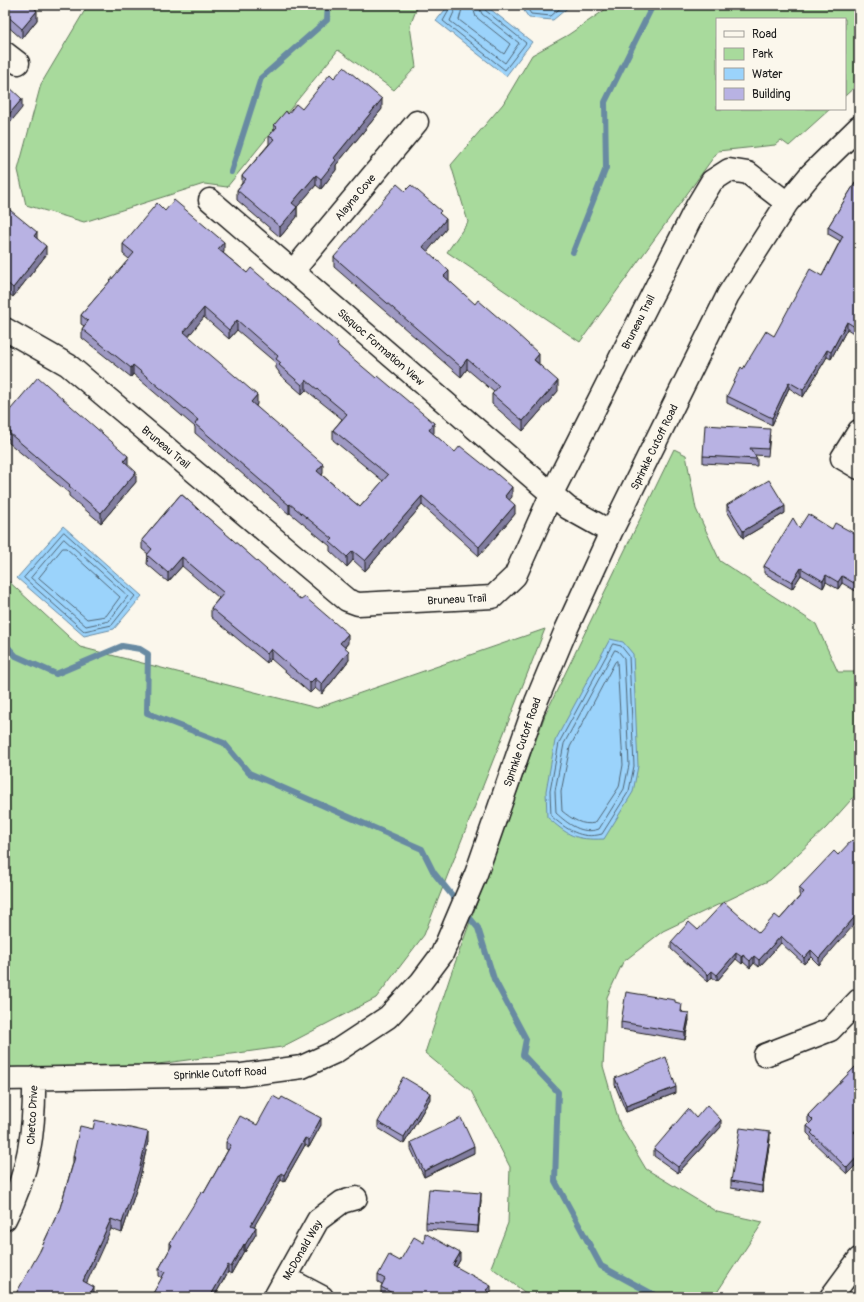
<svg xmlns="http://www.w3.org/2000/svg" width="864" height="1302" font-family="Pangolin,sans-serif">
  <rect width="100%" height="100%" fill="#fbf7ec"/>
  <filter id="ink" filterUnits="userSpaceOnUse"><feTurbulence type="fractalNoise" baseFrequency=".025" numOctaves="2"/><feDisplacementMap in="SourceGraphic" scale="8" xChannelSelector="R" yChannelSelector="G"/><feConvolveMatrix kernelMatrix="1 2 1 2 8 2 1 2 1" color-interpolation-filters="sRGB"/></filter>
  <g filter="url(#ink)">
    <path fill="#a8da9c" stroke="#627b5c" d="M88,5h330l-8,21 6,41 -22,23 -56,-40 -111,137 -23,-3 -120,38 -58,-17 -8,-35 23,-86z
      M612,5h247v78l-14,13v-77h-128v90h113l-41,37 -8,-6 -6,5 -57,6 -138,191 -133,-90 21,-30 -17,-57 52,-61 29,-49 36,-20z
      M674,449l12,6 10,54 24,52 96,63 22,48h21v119l-33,37 -56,52 -107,51 -40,31 -16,35 -4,69 17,59 26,44 71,43 46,10 -49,75h-183l-40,-30 17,-44 2,-56 -39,-76 -46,-38 25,-76 95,-262z
      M5,578l75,69 237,61 228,-79 -121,306 -48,63 -94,49 -277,38z"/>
    <path fill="#9bd3fb" stroke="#688aa2" d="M449,5h36l47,37 -26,34 -70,-55z
      M520,5h51l-18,15 -24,-2z
      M63,526l79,70 -28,33 -30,7 -67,-58z
      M610,639l13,3 10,12 5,112 -5,26 -29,47c-30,1 -35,-3 -57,-22l-1,-26 9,-50z"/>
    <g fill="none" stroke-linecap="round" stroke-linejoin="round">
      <path stroke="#4f6575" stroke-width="1" d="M452,5l-9,16 62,49 21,-27 -41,-33 -2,-5
        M457,5l-7,16 55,42 14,-20 -37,-29 -4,-9
        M463,5l-4,15 45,34 6,-10 -34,-27 -4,-12
        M525,5l6,9 20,2 13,-11
        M64,532l71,64 -23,29 -28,6 -60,-53z
        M64,539l64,57 -19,25 -23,5 -55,-48z
        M63,548h3l54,49 -14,19 -19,3 -48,-41z
        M613,644l8,2 8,10 5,110 -5,25 -27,43c-21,6 -36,-5 -51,-18l-1,-25 9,-48z
        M615,650l3,1 6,7 5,107 -5,24 -25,40c-17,6 -31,-5 -43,-16l-1,-22 9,-47z
        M617,661l6,104 -4,22 -24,36c-13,3 -23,-4 -33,-12l-1,-19 9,-45 45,-85z"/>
      <path stroke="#688aa2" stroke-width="6" d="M231,172l30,-94 66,-58 1,-15
        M573,252l33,-84 -1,-66 48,-97
        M5,644l11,12 40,18 66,-28 18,3 8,5 -1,59 77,30 25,30 173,76 12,24 25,31
        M464,911l14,17 16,51 32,60 -3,16 35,37 -3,89 46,85 57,31"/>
      <defs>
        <path id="minor" d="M5,53l13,10
          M210,200l358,308 43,24
          M293,271l124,-149
          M5,329l63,36 279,235 11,4 135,-7 22,-21 36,-81 146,-289 15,-25 17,-11 19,3 39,30
          M859,431l-17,27 17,10
          M765,1055l65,-25 29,-30
          M5,1079l237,-4 60,-8 33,-15 53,-35 33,-35 21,-28 34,-80 60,-172 30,-72 45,-98 117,-237 59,-92 24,-29 48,-47
          M5,1219c24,-46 30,-89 29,-141
          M286,1278l36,19
          M275,1297l43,-77 24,-18 14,-4
          M831,1297l28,-38"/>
      </defs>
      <use href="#minor" stroke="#1c1c1c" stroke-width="25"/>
      <use href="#minor" stroke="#fbf7ec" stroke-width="22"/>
    </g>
    <path fill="#9e99c3" stroke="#1c1c1c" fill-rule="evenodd" d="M5,5l31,4 1,11 -15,19 -17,-15z
      M334,78l48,31 -46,56v5l-15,19 -5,-4 -19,22v10l-17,20 -43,-37v-10l5,-7v-7l27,-32v-8l5,-6v-5l14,-11 14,-5z
      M857,180l-2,154 -8,-5 -16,30 -4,-2 -24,40 -14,-9 -17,37 -45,-22v-7l95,-120 18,-35 -12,-7v-7z
      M405,191l36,24 5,14 -19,22 22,30 90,83 19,27 -35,40 -31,-27v-10l2,-2 -27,-23 -6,8 -127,-110v-10z
      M5,206l32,32 9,17 -33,42 -8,-6z
      M165,211l59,41 -1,1 24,20 91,73 96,87 -1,1 22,18 57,45 -3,3 6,14 -36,42 -57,-51 -57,66 -12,-11 -6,7 -17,-16v-5l-40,-33 -1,1 -94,-81v-6l-62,-53 -2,3 -49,-39v-9l2,-3 -3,-2v-9l48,-56 -6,-5v-10zM204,317l25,22 8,-9 39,33v5l3,4v2l23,20 4,-4 36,29 -9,11v10l50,41 -23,26 -38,-32 1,-2 -67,-67 1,-2 -69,-68z
      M5,416l123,49 8,17 -35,41 -32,-27v-3l-60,-50v-4l-4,-3z
      M770,435l-2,21 -13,-1 2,4v7l-54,-3v-7z
      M181,494l167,149 -3,4 4,13 -27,34 -7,-6 -5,5 -39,-34 -4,4 -56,-46v-9l8,-10 -37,-32 -14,16 -21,-18 1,-10 -6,-5v-9z
      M727,505l58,8 -42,25 -16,-27z
      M799,528l33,1 27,7v57l-17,-10 -4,6 -12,-7 -3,6 -22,-13 -9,14 -28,-16v-7z
      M855,842l-36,123 -8,-8 -7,7 -23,-21 -22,24 -5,-4 -4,5 -7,-6 -1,2 -6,-5 -19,22 -5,-4 -4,5 -37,-33v-7l27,-12 61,3 21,-14 20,-23 -1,-2v-6l39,-33z
      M675,1002l14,18 -4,20 -64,-11v-7z
      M859,1057v76l-2,2 2,2v25l-12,12 -36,-34v-3l-4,-4v-7l3,-2 -2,-2v-7l50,-51v-6z
      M615,1078l61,15 -50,19 -11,-27z
      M430,1099l-26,45 -26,-16v-6z
      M696,1118l25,9 -43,46 -24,-17v-7z
      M257,1125h64l-12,22 -4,-2 -21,37 -3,-2 -27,46 2,8 -11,18 -1,-1 -13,23 -3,-2 -14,25h-63l11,-19 -3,-2v-7l11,-20v-6l34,-50 24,-43 -2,-1v-7z
      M770,1139l-8,54 -31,-5v-7z
      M148,1142l-9,39 -17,52 -11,-4 -71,22 20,-43 13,-45v-6z
      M411,1142l63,11 -50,24 -13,-28z
      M481,1200l-3,33 -52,-4v-7z
      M424,1243l36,17 -4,7 35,26 -1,1 3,3h-106l-6,-3v-7l1,-3 -4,-2v-7l22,-14z"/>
    <path fill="#817d9f" stroke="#1c1c1c" d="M31,5h8l-8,9z
      M37,11v9l-15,19v-10z
      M22,99v9l-17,21v-10z
      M382,99v10l-46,56v5l-15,19v-10l13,-21z
      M316,175v10l-24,28v-10z
      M297,207v10l-17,20v-10z
      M446,219v10l-23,28v-10z
      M37,232v10l-3,-6z
      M224,242v10l-6,7v-10z
      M46,246v9l-33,42v-9z
      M449,271v10l-5,-5z
      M204,308v9l-20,25v-10z
      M237,320v10l-8,9v-9z
      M859,321v6l-4,7v-7z
      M847,322v7l-16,30v-7z
      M827,350v7l-24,40v-7z
      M539,354v10l-5,-4z
      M467,359v10l-6,8v-10z
      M133,365v9l-2,3v-9z
      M306,380v10l-4,4v-9z
      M558,381v10l-35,40v-10z
      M789,382v6l-17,37v-7z
      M257,395v9l-6,7v-9z
      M434,423v10l-5,6v-9z
      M128,456v10l-4,-5z
      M323,464v9l-6,8v-10z
      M136,472v10l-35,41v-10z
      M512,487v10l-7,8v-9z
      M422,496v9l-57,66v-10z
      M290,504v9l-1,1v-9z
      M515,505v9l-36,42v-9z
      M785,506v7l-42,25v-7z
      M353,551v9l-6,7v-10z
      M182,557v9l-14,16v-9z
      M801,568v7l-9,14v-7z
      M826,575v7l-3,6v-7z
      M842,576v7l-4,6v-7z
      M348,634v9l-8,10v-10z
      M271,649v10l-4,4v-9z
      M349,651v9l-27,34v-10z
      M315,678v10l-5,5v-10z
      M859,912v7l-40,46v-7z
      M781,936v7l-22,24v-7z
      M811,950v7l-7,7v-6z
      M736,953v6l-19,22v-6z
      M743,955v7l-1,2v-7z
      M754,956v7l-4,5v-7z
      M712,971v6l-4,5v-7z
      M689,1013v7l-4,20v-7z
      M676,1087v6l-50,19v-6z
      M430,1093v6l-26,45v-7z
      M321,1118v7l-12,22v-7z
      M721,1120v7l-43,46v-6z
      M859,1126v7l-5,6v-7z
      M148,1132v10l-9,39 -17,52v-10z
      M770,1132v7l-8,54v-7z
      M305,1138v7l-21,37v-7z
      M474,1146v7l-50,24v-6z
      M859,1155v7l-12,12v-6z
      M281,1173v7l-30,52v-7z
      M481,1193v7l-3,33v-7z
      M111,1219v10l-28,62v-10z
      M256,1227v7l-11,18v-7z
      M244,1244v7l-13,23v-7z
      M460,1253v7l-7,12v-7z
      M228,1265v7l-14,25h-4z
      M491,1286v7l-5,4v-7z
      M94,1287v10h-6z"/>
    <path fill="#b8b2e3" stroke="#1c1c1c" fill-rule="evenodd" d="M5,5h27l5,6 -15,18 -17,-15z
      M344,67l38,32 -48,59 2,2 -15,19 -5,-4 -24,28 5,4 -17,20 -43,-37 9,-11 -4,-3 32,-37 -5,-3 8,-9 -3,-2 12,-14 2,3 8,-10 6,5 28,-35 4,4z
      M5,84h1l16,15 -17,20z
      M857,180l2,1v140l-4,6 -8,-5 -16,30 -4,-2 -24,40 -14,-8 -17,36 -45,-22 14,-29 2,2 23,-38 8,5 36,-67 12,7 21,-40 -15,-9z
      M397,184l8,7 6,-6 30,26 -2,2 7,6 -23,28 26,24 -5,5 31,28 3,-4 37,32 24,22 -5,6 24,21 -35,40 -31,-27 7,-8 -32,-27 -6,8 -127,-110z
      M174,200l50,42 -6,7 29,24 4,-5 87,75 -1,2 39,33 2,-2 56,47 -5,7 26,22 5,-6 30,24 1,-1 21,18 -7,9 10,9 -36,42 -57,-51 -57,65 -12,-10 -6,6 -17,-15 3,-3 -43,-35 -1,1 -94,-81 3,-4 -65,-55 -2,3 -49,-39 6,-8 -7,-6 53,-62 -11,-9 34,-41 8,8zM204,308l25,22 8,-10 41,36 -2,3 5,4 -2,2 23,20 4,-5 41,34 -14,16 55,45 -28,32 -43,-36 6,-7 -72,-62 6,-7 -73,-63z
      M5,206l32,26 -3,4 12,10 -33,42 -8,-7z
      M38,377l90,79 -4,5 12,11 -35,41 -32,-27 1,-1 -61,-52 1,-2 -5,-5v-10z
      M705,425l65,4 -2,20 -18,-1 7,11 -54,-3z
      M769,480l16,26 -42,25 -16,-26z
      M181,494l120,106 4,-3 43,37 -8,9 9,8 -27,33 -7,-6 -5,5 -39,-34 -4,5 -56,-46 13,-15 -42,-36 -14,16 -21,-18 5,-6 -10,-9z
      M808,514l24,15 3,-6 24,13v50l-17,-10 -4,6 -12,-7 -3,6 -22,-13 -9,14 -28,-16 29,-48 6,10z
      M859,838v74l-40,46 -8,-8 -7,8 -23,-22 -22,24 -5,-4 -4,5 -7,-6 -1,2 -6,-4 -19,22 -5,-4 -4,4 -37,-33 18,-20 9,8 26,-28 35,31 16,-18 5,4 24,-27 -5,-4 35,-37 4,4 14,-15 3,2z
      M626,992l49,8v2l7,2 -1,8 8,1 -4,20 -64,-11z
      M666,1057l10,30 -50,19 -11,-28z
      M859,1063v63l-5,6 5,5v18l-12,13 -36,-35 2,-2 -6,-5 6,-6 -5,-5z
      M403,1077l27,16 -26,44 -26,-15z
      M273,1096l7,4 2,-3 39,21 -12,22 -4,-2 -21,37 -3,-2 -30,52 5,2 -11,18 -1,-1 -13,23 -3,-2 -18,32h-59l14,-25 -6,-3 13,-24 -2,-2 32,-52 2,2 27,-48 -5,-3 14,-26 17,9z
      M707,1105l14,15 -43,47 -24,-18 34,-40 8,9z
      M461,1118l13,28 -50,25 -13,-29z
      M95,1120l53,12 -9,39 -17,52 -11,-4 -28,62 11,6 -6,10h-74l26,-46 20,-43 15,-51h-2l7,-31 13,3z
      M740,1128l30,4 -8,54 -31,-5z
      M429,1189l52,4 -3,33 -52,-4z
      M425,1233l35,20 -7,12 38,21 -5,4 7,7h-93l-19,-10 4,-8 -7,-4 11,-20 11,6 14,-24 10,6z"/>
  </g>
  <g text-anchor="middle" stroke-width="4" stroke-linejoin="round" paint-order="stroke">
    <g font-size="11" fill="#1c1c1c" stroke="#fbf7ec">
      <text transform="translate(355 197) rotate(-50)" y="4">Alayna Cove</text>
      <text transform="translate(638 322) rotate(-63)" y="4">Bruneau Trail</text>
      <text transform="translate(381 347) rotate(41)" y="4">Sisquoc Formation View</text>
      <text transform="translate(166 447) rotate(40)" y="4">Bruneau Trail</text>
      <text transform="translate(654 447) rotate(-64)" y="4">Sprinkle Cutoff Road</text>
      <text transform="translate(457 599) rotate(-3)" y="4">Bruneau Trail</text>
      <text transform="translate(522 742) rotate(-71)" y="4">Sprinkle Cutoff Road</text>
      <text transform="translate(220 1073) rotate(-3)" y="4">Sprinkle Cutoff Road</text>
      <text transform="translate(32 1115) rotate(-87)" y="4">Chetco Drive</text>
      <text transform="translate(302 1250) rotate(-60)" y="4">McDonald Way</text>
    </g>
  </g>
  <rect width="864" height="1302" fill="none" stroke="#fbf7ec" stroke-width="20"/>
  <rect x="10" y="10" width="844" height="1282" fill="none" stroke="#1c1c1c" stroke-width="1.5" filter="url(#ink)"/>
  <rect x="716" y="18" width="130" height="92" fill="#fbf7ec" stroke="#a29f99"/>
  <rect x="724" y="31" width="20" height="6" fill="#fbf7ec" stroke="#a29f99"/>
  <text x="752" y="38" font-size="12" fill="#1c1c1c">Road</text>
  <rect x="724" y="48" width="20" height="12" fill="#a8da9c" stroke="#a29f99"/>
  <text x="752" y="58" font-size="12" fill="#1c1c1c">Park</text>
  <rect x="724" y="68" width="20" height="12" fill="#9bd3fb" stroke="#a29f99"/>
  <text x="752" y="78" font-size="12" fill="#1c1c1c">Water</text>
  <rect x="724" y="88" width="20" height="12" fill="#b8b2e3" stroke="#a29f99"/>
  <text x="752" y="98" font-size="12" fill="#1c1c1c">Building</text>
</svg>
